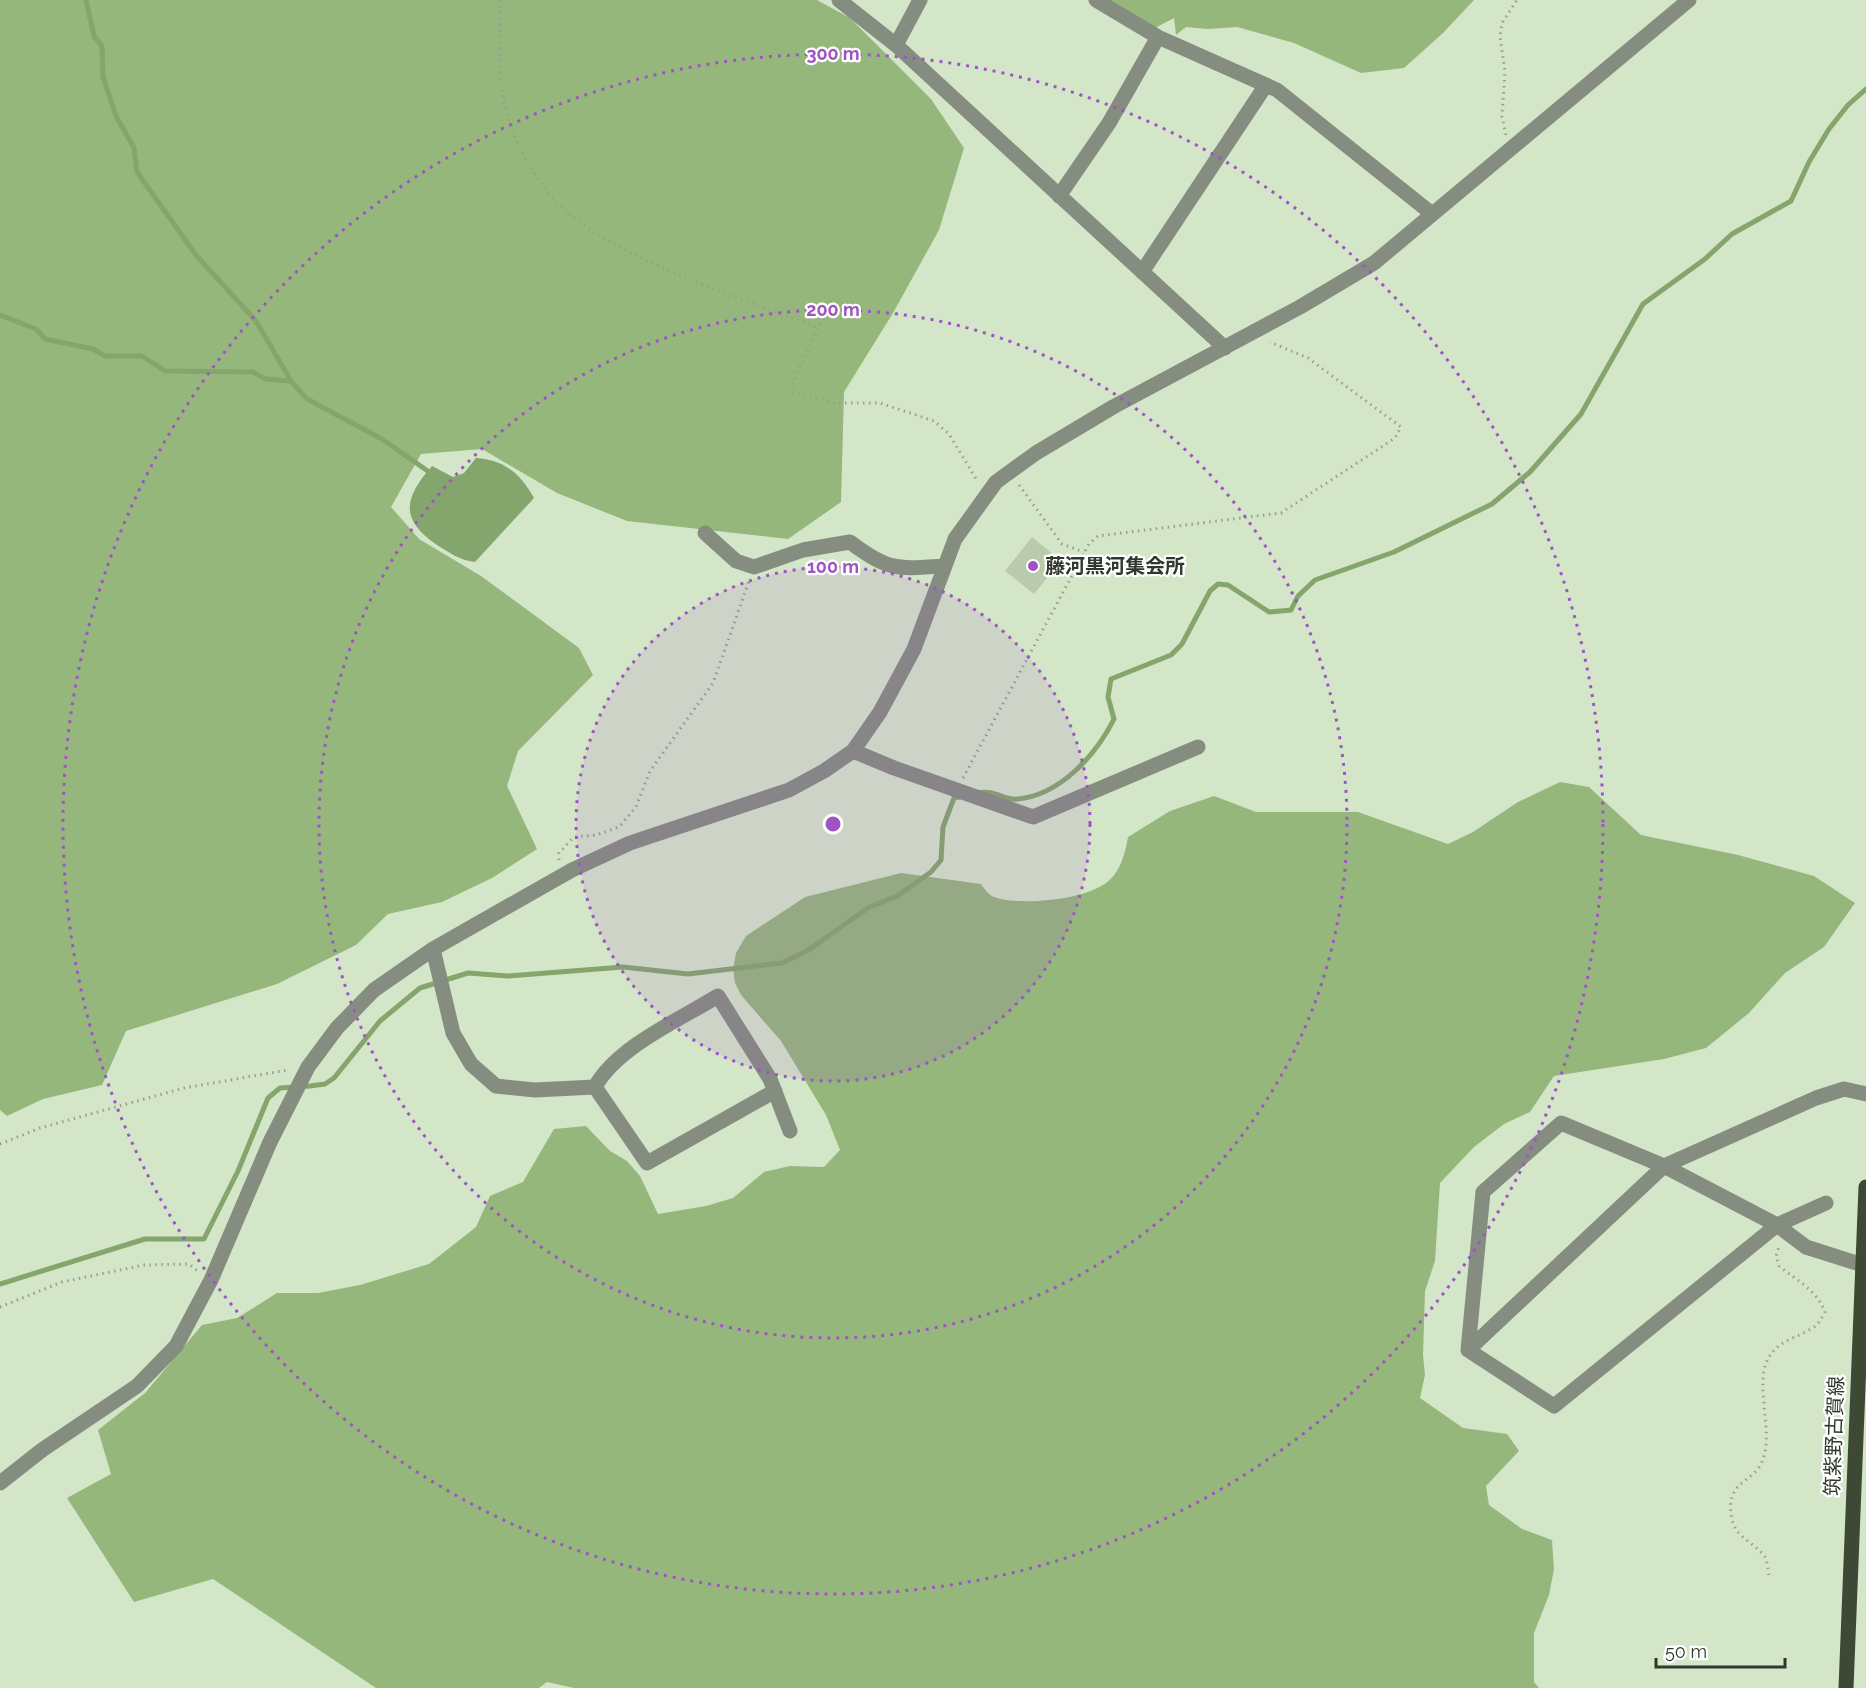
<svg xmlns="http://www.w3.org/2000/svg" width="1866" height="1688" font-family="Raleway,'Noto Sans JP',sans-serif">
  <rect width="100%" height="100%" fill="#d4e6c8"/>
  <path fill="#95b77c" d="M0,0h817l33,18 81,81 33,49 -25,82 -46,83 -49,79 -3,110 -53,37 -161,-18 -70,-28 -75,-44 -61,5 -30,53 28,32 62,37 98,72 14,27 -75,76 -11,35 30,63 -45,29 -50,24 -54,12 -32,31 -79,39 -151,47 -24,54 -59,14 -36,17 -7,-6z
    M1110,0h364l-31,33 -39,35 -43,5 -67,-30 -57,-16 -29,2 -22,-2 -10,8 -2,-17 -19,10z
    M1560,782l29,5 52,48 97,20 76,21 41,27 -31,44 -39,26 -36,40 -43,35 -42,11 -110,17 -24,36 -26,12 -30,23 -34,36 -5,78 -10,30 -2,64 2,20 -5,23 43,30 44,6 12,17 -33,35 3,19 33,24 30,11 2,29 -5,26 -15,38v49l5,6h-965l-27,-6 -8,6h-163l-163,-109 -79,23 -67,-104 44,-24 -13,-44 47,-37 57,-68 35,-7 40,-25h41l42,-8 69,-21 47,-37 14,-31 33,-14 31,-53 32,-3 24,25 17,10 13,15 18,38 48,-8 27,-8 31,-26 26,-6 34,1 16,-17 -14,-35 -45,-74 -40,-46 -6,-12 -2,-14 3,-16 10,-17 59,-39 96,-24 80,11c3,4 7,11 13,13 26,9 86,3 109,-12 17,-10 22,-31 25,-48l42,-26 44,-15 42,16h102l90,32 25,-12 45,-30z"/>
  <path fill="#84a56b" d="M476,458c28,2 44,15 58,40l-59,64c-16,-2 -25,-9 -38,-17 -38,-26 -33,-47 -5,-79l21,11 11,-4z"/>
  <g fill="none" stroke-linecap="round" stroke-linejoin="round">
    <path stroke="#84a56b" stroke-width="5" d="M86,0l8,36 8,10 1,31 13,39 18,32 3,24 59,83 60,66 35,60
      M0,315l36,14 9,10 48,10 12,7h37l23,15 88,1 12,7 26,2 16,18 75,40 50,35
      M978,793c17,-4 26,8 40,6 42,-4 78,-44 96,-80l-6,-22 3,-18 60,-24 11,-11 28,-53 8,-7 10,1 41,27 22,-2 7,-14 17,-16 79,-28 98,-48 38,-32 51,-58 62,-110 62,-45 27,-25 59,-33 18,-39 20,-33 19,-24 18,-16
      M0,1284l145,-45h59l34,-68 30,-73 12,-10 30,-2 15,-2 9,-6 46,-57 40,-33 48,-15 40,3 115,-9 65,7 94,-11 25,-12 61,-43 29,-12 34,-24 10,-12 2,-33 11,-29 6,-1"/>
  </g>
  <path fill="#b9caad" d="M1032,537l29,24 -27,33 -29,-23z"/>
  <g fill="none" stroke-linecap="round" stroke-linejoin="round">
    <path stroke="#94a28b" stroke-width="3" stroke-dasharray="1.5 4.5" stroke-linecap="butt" d="M500,0c0,41 -4,87 11,126 12,34 32,66 60,89 61,50 173,84 248,113
      M1506,135l-4,-18 3,-46 -5,-34 2,-14 15,-23
      M861,308l-30,-6 -42,88 43,13h48l54,18 15,13 29,48
      M1019,485l43,59 22,8
      M963,778l126,-234 9,-8 183,-23 114,-75 6,-11 -93,-69 -38,-16
      M559,860v-7l15,-16 22,-2 23,-8 17,-20 14,-36 63,-88 36,-102
      M0,1144l40,-16 144,-40 104,-18
      M0,1307l62,-25 82,-17 45,-1 10,8
      M1769,1575c-1,-5 -2,-14 -4,-18 -9,-14 -30,-19 -33,-38 -8,-38 21,-36 30,-57 13,-30 -9,-78 7,-105 11,-18 29,-19 45,-30 5,-3 8,-10 11,-15 -9,-23 -28,-31 -46,-46l-3,-10 3,-9"/>
    <path stroke="#858c80" stroke-width="15" d="M839,0l57,45 329,303
      M1096,0l62,37 119,53 154,123
      M896,45l24,-45
      M1059,196l50,-73 49,-86
      M1142,272l124,-187
      M705,533l31,28 18,6 49,-17 47,-8c38,29 47,27 93,24
      M853,751l41,17 139,49 165,-70
      M433,949l20,84 18,31 25,22 39,4 60,-3c22,-40 84,-67 123,-91l52,83 20,52
      M595,1087l52,76 128,-72
      M1826,1203l-49,22 -223,181 -86,-56 15,-158 78,-69 103,43 113,59 29,22 60,19
      M1468,1350l196,-184 152,-68 28,-9 22,5
      M0,1483l42,-33 95,-64 39,-40 35,-66 59,-138 38,-75 29,-39 37,-38 59,-41 139,-79 58,-27 159,-53 35,-19 29,-20 27,-39 34,-63 41,-110 41,-57 40,-29 77,-46 187,-100 74,-44 315,-263"/>
    <path stroke="#3d4935" stroke-width="15" d="M1846,1688l20,-501"/>
  </g>
  <circle cx="833" cy="824" r="257" fill="#9f54c6" fill-opacity=".12"/>
  <g fill="none" stroke="#9f54c6" stroke-width="3" stroke-dasharray="3 6">
    <circle cx="833" cy="824" r="257"/>
    <circle cx="833" cy="824" r="514"/>
    <circle cx="833" cy="824" r="770"/>
  </g>
  <circle fill="#9f54c6" stroke="#fff" stroke-width="2" cx="1033" cy="566" r="6"/>
  <g text-anchor="middle" stroke-width="4.5" stroke-linejoin="round" paint-order="stroke">
    <g font-size="20" font-weight="bold" fill="#30372b" stroke="#fff" text-anchor="start">
      <text x="1045" y="573">藤河黒河集会所</text>
    </g>
    <g font-size="20" fill="#30372b" stroke="#fff">
      <text transform="translate(1834 1436) rotate(-88)" y="7">筑紫野古賀線</text>
    </g>
  </g>
  <circle cx="833" cy="824" r="9" fill="#9f54c6" stroke="#fff" stroke-width="3"/>
  <g font-size="18" text-anchor="middle" font-weight="bold" fill="#9f54c6" stroke="#fff" stroke-width="4.5" stroke-linejoin="round" paint-order="stroke">
    <text x="833" y="60">300 m</text>
    <text x="833" y="316">200 m</text>
    <text x="833" y="573">100 m</text>
  </g>
  <path d="M1656 1658v9h129v-9" fill="none" stroke="#30372b" stroke-width="3"/>
  <text x="1665" y="1658" font-size="18" fill="#30372b" stroke="#ffffff" stroke-width="4.5" paint-order="stroke">50 m</text>
</svg>
